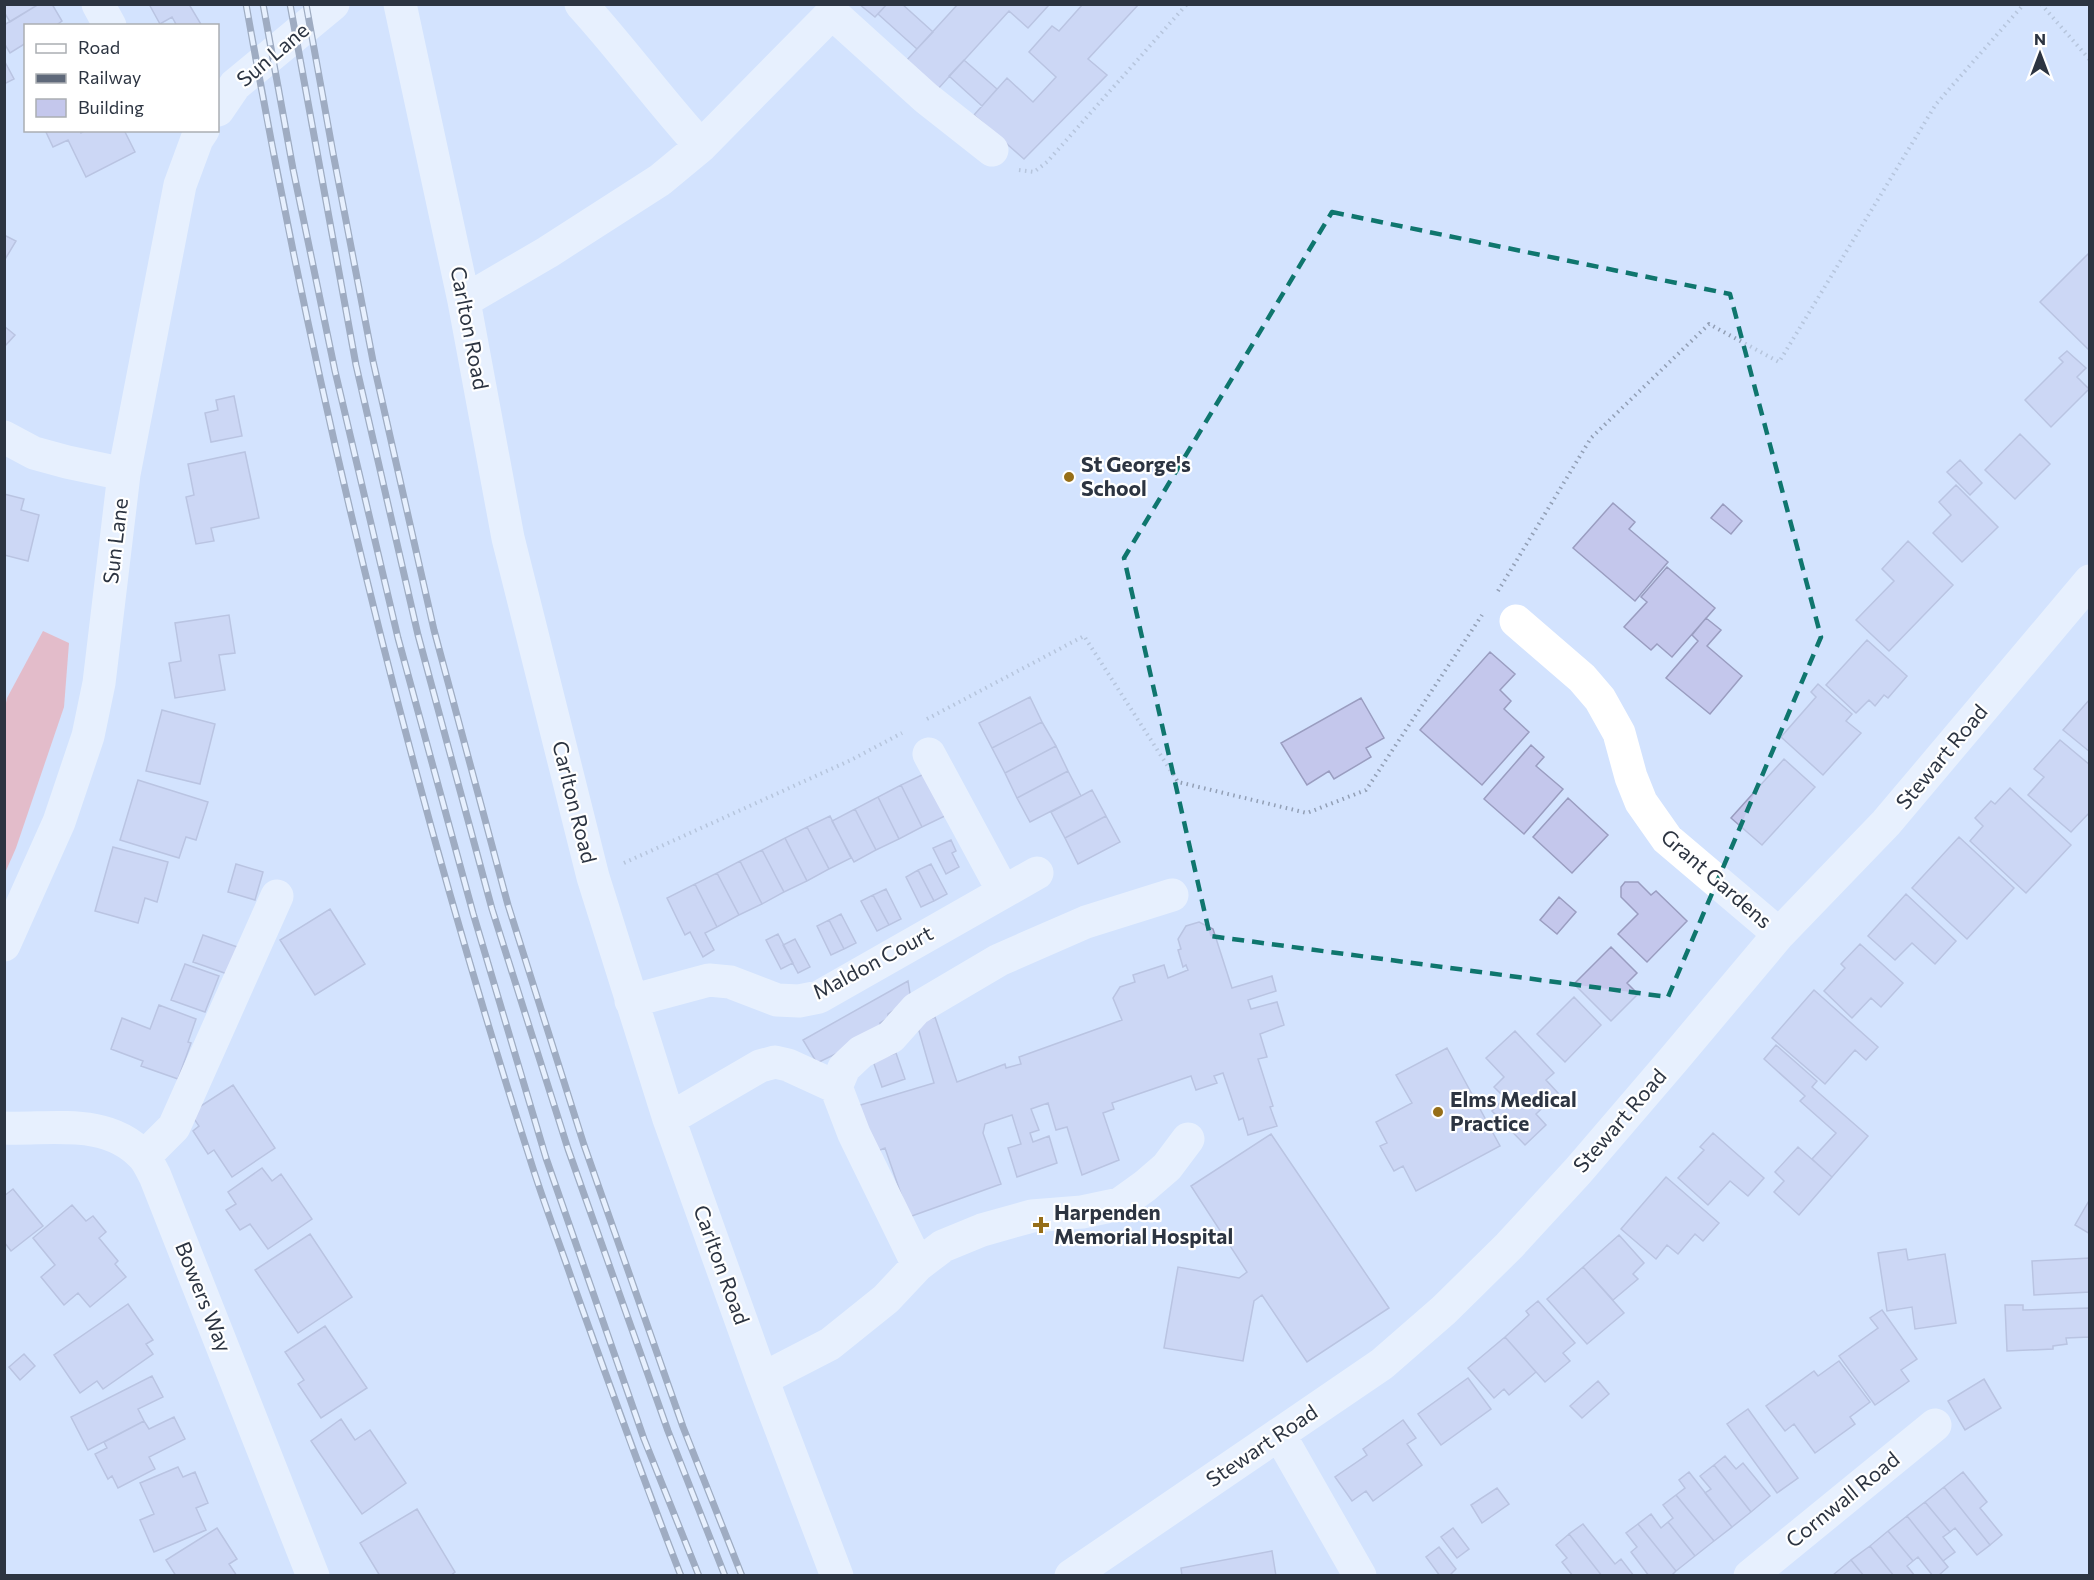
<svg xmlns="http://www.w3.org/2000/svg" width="2094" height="1580" font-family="Commissioner,sans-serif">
  <rect width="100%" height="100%" fill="#d3e3fe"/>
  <path fill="#f68d8c" d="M43,631l26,12 -5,64 -48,141 -11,25v-165l2,-10z"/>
  <path fill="#c4c7ec" stroke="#9a9dc0" stroke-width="1.5" d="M4,4h35l-29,18 -6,-10z
    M39,4h13l10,17 -7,5h-29v17l-16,10 -6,-10v-18z
    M149,4h44l-3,2 12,20h-25l-5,-9 -12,7z
    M859,4h28l-12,13z
    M887,4h15l31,28 -16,17 -39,-35z
    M958,4h88l2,2 -20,22 -19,-17 -72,79 -31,-29z
    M1083,4h56l-51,55 19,16 -83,84 -50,-44 33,-37 26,24 23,-25 -27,-25 23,-26 7,5z
    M964,60l33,29 -15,17 -33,-30z
    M5,62l9,17 -10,5v-21z
    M45,130h35l1,3 5,-3h38l11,22 -49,25 -18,-37 -15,7z
    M4,235l12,6 -12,20z
    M2090,252v99l-50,-49z
    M4,326l11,9 -11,12z
    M2067,351l19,17 -9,9 12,12 -38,38 -26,-27 38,-38 -4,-4z
    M234,396l8,40 -31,6 -6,-29 13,-3 -2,-10z
    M2020,434l30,30 -35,35 -30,-29z
    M245,452l14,66 -48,10 3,13 -18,3 -10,-47 8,-2 -6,-31z
    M1960,460l22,23 -12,12 -23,-23z
    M1956,485l42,42 -36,35 -29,-29 18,-18 -12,-13z
    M4,494l20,5 -3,11 18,5 -11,46 -24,-6z
    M1613,503l22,19 -6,7 39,33 -33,39 -62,-53z
    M1723,504l19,17 -11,13 -20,-16z
    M1908,541l45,44 -64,66 -33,-31 38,-39 -12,-12z
    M1667,567l48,41 -43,49 -15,-13 -6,6 -27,-23 23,-25 -6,-5z
    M229,615l6,38 -16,2 6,35 -50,8 -6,-35 12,-2 -6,-38z
    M1706,618l15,12 -14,16 35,30 -32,38 -44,-36 32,-37 -6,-6z
    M1867,640l40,36 -19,22 -4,-3 -9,11 -6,-6 -13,13 -30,-28z
    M1490,652l25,22 -15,16 11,11 -7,8 25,23 -47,53 -62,-55z
    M1818,684l34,30 -6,7 15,12 -38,42 -42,-38 35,-40 -5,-5z
    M1030,697l12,25 -50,26 -13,-25z
    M1361,698l23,40 -18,10 5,9 -37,22 -5,-8 -22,14 -26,-42z
    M2090,699v53l-27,-22z
    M162,710l53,14 -15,60 -54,-13z
    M1042,722l14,24 -51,27 -13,-25z
    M2060,740l30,25v47l-19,20 -43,-37 16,-18 -10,-8z
    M1531,745l13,12 -8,9 27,23 -39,45 -40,-35z
    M1056,746l12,25 -51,27 -12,-25z
    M1784,759l31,28 -53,58 -31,-27z
    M1068,771l13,25 -51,26 -13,-24z
    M924,774l21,42 -23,11 -21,-42z
    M138,780l70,22 -12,38 -10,-3 -7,21 -59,-18z
    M901,785l21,42 -23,12 -21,-42z
    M2010,788l61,57 -45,48 -56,-52 13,-15 -8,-8 16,-17 4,3z
    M1092,790l14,26 -41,22 -14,-26z
    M878,797l21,42 -23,11 -21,-41z
    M1568,798l40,37 -36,38 -39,-36z
    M855,809l21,41 -22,12 -22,-41z
    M830,816l21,42 -22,11 -22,-42z
    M1106,816l14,26 -42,22 -13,-26z
    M807,827l22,42 -22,12 -22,-43z
    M1959,837l55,51 -47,51 -55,-51z
    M785,838l22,43 -23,11 -22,-42z
    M951,840l5,11 -4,2 7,14 -13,7 -13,-26z
    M113,847l55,15 -11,40 -12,-4 -7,25 -43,-12z
    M762,850l22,42 -22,12 -22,-43z
    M740,861l22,43 -23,11 -22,-42z
    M236,864l27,8 -8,28 -27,-8z
    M931,864l16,30 -13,7 -16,-31z
    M918,870l16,31 -13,6 -15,-30z
    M717,873l22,42 -22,12 -22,-43z
    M1625,882h13l13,13 5,-4 31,30 -40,41 -29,-28 20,-20 -17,-17v-10z
    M695,884l22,43 -12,6 9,17 -11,7 -13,-25 -5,3 -18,-37z
    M886,889l15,30 -12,6 -16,-30z
    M1906,894l50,47 -21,23 -23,-21 -17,17 -27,-24z
    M873,895l16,30 -12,6 -16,-30z
    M1559,897l17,15 -19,22 -17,-14z
    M330,909l35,55 -50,31 -35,-55z
    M841,914l15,29 -12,6 -15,-29z
    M829,920l15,29 -13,6 -14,-29z
    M1199,922l14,7 19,59 40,-12 4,15 -28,9 3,9 26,-7 7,23 -24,9 7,23 -9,2 15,47 -3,1 7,19 -29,9 -5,-17 -4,2 -16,-47 -9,3 3,7 -21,7 -5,-14 -79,27 2,6 -11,4 16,47 -37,15 -15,-48 -11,3 -8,-27 -17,6 8,21 -9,3 3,9 16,-6 8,27 -40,14 -9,-29 13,-4 -9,-29 -27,9 -2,9 18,51 -92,33 -24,-69 -10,4 -18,-46 77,-23 -17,-59 18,-7 22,65 48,-18 1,4 15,-4 -2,-7 103,-37 -9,-22 7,-11 15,-5 -2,-7 31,-10 4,13 20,-8 -2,-5 -3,2 -5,-17 3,-1 -3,-10 8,-13z
    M778,934l15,29 -12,6 -15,-29z
    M203,935l40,14 -10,27 -40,-14z
    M795,939l15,28 -12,6 -15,-28z
    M1860,944l43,39 -22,24 -10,-9 -19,20 -28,-27 21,-23 -4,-4z
    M1611,947l26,26 -10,10 11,11 -27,27 -37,-37z
    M185,964l34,12 -14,36 -34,-12z
    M908,981l3,19 -23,14v4l-8,5 -1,10 -62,30 -14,-23z
    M1814,990l64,57 -12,13 -11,-10 -30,34 -53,-46z
    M1574,997l27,28 -36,37 -28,-28z
    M159,1005l37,14 -8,23 3,1 -13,36 -37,-13 2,-5 -32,-12 11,-31 28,11z
    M1515,1031l39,42 -8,7 12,13 -22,21 10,11 -21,20 -33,-34 13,-13 -11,-11 10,-10 -18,-19z
    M1776,1045l41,36 -5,6 56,49 -36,41 -20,-18 24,-26 -36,-32 5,-5 -41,-37z
    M1447,1048l53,98 -84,45 -13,-25 -9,5 -14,-25 7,-3 -11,-21 36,-19 -16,-28z
    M896,1053l9,26 -23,8 -9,-26z
    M233,1085l42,63 -43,29 -18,-27 -6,4 -15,-23 6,-5 -9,-13z
    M1713,1133l51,45 -16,18 -18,-15 -22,24 -30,-27 26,-28 -4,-3z
    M1271,1134l118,174 -82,54 -45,-67 -8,6 -11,60 -79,-13 14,-81 61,11 8,-6 -56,-86z
    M1798,1147l34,30 -33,38 -25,-23 10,-11 -9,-9z
    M262,1168l10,13 9,-7 31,45 -44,30 -18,-25 -10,6 -14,-20 10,-6 -8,-12z
    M1666,1177l53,46 -16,18 -8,-7 -17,20 -11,-9 -11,14 -35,-30z
    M13,1189l30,37 -32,25 -7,-9v-46z
    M2090,1199v35l-15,-9z
    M72,1205l14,16 7,-5 13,16 -7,6 19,23 -3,3 11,13 -36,30 -12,-14 -14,12 -23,-28 14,-12 -22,-27z
    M310,1234l42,63 -54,36 -43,-63z
    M1619,1235l25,28 -11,11 5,5 -25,21 -30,-33z
    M1906,1249l2,11 37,-6 11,69 -41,6 -3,-22 -25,4 -9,-58z
    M2090,1258v34l-56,3 -2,-34z
    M1583,1267l41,46 -37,31 -40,-45z
    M1538,1301l37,42 -12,10 7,8 -25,21 -40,-45 24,-22 -3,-4z
    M128,1304l25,36 -7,4 7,10 -50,35 -6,-8 -17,12 -26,-38z
    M2005,1305h18v5l66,-2 1,29 -24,1 1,6 -14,2v3l-46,2z
    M1882,1310l35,49 -16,11 8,11 -34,24 -36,-49 39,-28 -8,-10z
    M325,1326l42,62 -46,30 -23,-34 6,-4 -19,-28z
    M1505,1337l31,35 -27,23 -5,-6 -10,9 -26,-30z
    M24,1354l11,12 -15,14 -11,-13z
    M1839,1361l31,41 -20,15 5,7 -40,29 -21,-29 -9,7 -19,-25 48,-35 4,5z
    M152,1376l11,21 -25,12 6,12 -56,29 -17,-33z
    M1468,1378l23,31 -50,36 -23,-31z
    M1984,1379l17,29 -36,22 -17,-29z
    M1598,1381l11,13 -27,24 -12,-12z
    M1748,1409l50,69 -21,15 -50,-69z
    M174,1417l11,22 -36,18 6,12 -37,19 -6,-12 -4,3 -13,-25 12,-6 -3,-6 40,-21 5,8z
    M341,1419l14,21 15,-10 36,53 -44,31 -51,-73z
    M1403,1420l13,18 -9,6 15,21 -49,36 -7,-10 -14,10 -17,-24 32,-22 -4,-6z
    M1725,1456l11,13 7,-6 27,33 -19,16 -37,-47z
    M1714,1465l37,47 -19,15 -27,-34 6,-4 -11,-13z
    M178,1467l5,10 12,-5 13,31 -12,5 10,22 -52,22 -14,-32 14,-6 -14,-31z
    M1689,1472l43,55 -18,14 -38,-46 9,-7 -6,-8z
    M1963,1472l24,30 -7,6 22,27 -12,10 -46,-58z
    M1944,1487l46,58 -13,10 -22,-27 -5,4 -25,-30z
    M1497,1488l12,16 -27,19 -11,-18z
    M1676,1495l38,46 -19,15 -27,-34 5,-4 -10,-13z
    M1925,1502l25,30 -7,5 12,15 -12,9 -36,-45z
    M417,1509l38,63 -5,4h-70l-20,-33z
    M1651,1514l10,14 7,-6 27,34 -19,15 -38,-47z
    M1907,1516l41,51 -10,9h-5l-15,-19 -5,4 -25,-30z
    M1583,1524l32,40 6,-5 13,17h-32l-33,-42z
    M1638,1524l38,47 -5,5h-22l-18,-24 6,-5 -11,-14z
    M217,1528l20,31 -8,5 8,12h-61l-10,-16z
    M1453,1528l16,21 -12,9 -16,-21z
    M1888,1531l25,30 -6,5 8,10h-21l-24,-30z
    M1569,1534l33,42h-29l-11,-14 5,-4 -11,-13z
    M1870,1546l24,30h-30l-13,-16z
    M1439,1547l17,22 -7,7h-9l-14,-19z
    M1272,1551l4,25h-94l-1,-8z
    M1851,1560l13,16h-31v-1z"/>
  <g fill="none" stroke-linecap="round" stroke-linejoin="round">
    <path stroke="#929fb5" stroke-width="4" stroke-dasharray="1.5 4.5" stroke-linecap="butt" d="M2041,4l49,56
      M1019,170l15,2 13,-10 140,-158
      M1498,591l93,-153 118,-114 70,38 157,-258 88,-100
      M927,719l157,-83 94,146 129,31 59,-23 116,-175
      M624,863l227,-103 51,-27"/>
    <path stroke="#fff" stroke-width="33" d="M98,4l12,22
      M400,4l64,297 44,237 85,339 76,242 93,260 75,197
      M581,4c42,46 78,96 120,142
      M218,110l17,-25 98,-81
      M464,301l84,-49 112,-72 41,-34 131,-133 94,85 66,52
      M4,437l30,16 33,9 57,12
      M1516,621l66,57 18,21 19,34 12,44 10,25 26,37 112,95
      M929,754l74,137
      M4,945l55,-123 29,-86 11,-53 25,-209 56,-289 17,-46 6,-9
      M631,1001l78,-21 21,2 47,18 22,1 20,-4 218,-124
      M669,1119l91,-53 15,-4 13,3 48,22
      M4,1128c48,2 103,-11 139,28 5,5 8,13 12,20l158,400
      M144,1157l30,-30 103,-231
      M918,1265l-64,-131 -18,-47 8,-19 17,-16 30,-15 25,-28 83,-49 87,-38 86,-27
      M762,1379l68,-35 56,-45 32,-34 25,-19 39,-16 50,-14 50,-4 38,-8 25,-18 22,-19 21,-28
      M1279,1434l81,142
      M1071,1576l311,-212 62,-54 65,-64 69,-75 96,-112 105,-125 107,-111 204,-242
      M1750,1576l185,-151"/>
    <defs>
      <path id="rail" d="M246,4c69,391 163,777 284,1155 13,42 29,83 43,124 35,98 70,196 108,293
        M263,4l30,165 42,202 63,267 75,275 73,245 98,281 55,137
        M290,4l66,361 62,270 74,274 76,240 100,282 57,145
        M306,4l27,149 40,208 61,269 74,275 76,240 99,282 59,149"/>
    </defs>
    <use href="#rail" stroke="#5f697a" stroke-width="7"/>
    <use href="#rail" stroke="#fff" stroke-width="4.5" stroke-dasharray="14" stroke-linecap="butt"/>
  </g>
  <path d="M0 0H2094V1580H0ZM1332,212l398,82 91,343 -153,360 -458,-61 -86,-378z" fill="#d3e3fe" fill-opacity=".55" fill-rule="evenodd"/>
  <path fill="none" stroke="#0f766e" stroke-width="4.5" stroke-dasharray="12 8" stroke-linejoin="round" d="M1332,212l398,82 91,343 -153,360 -458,-61 -86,-378z"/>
  <g fill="#966e18" stroke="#fff" stroke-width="2">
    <circle cx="1069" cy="477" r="6"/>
    <circle cx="1438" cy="1112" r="6"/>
    <path d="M1038 1216h6v6h6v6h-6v6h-6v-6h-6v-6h6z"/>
  </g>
  <g text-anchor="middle" stroke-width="4.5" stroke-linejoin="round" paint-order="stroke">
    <g font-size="21" fill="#2c3441" stroke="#fff">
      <text transform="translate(273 55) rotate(-40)" y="7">Sun Lane</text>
      <text transform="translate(469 328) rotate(79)" y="7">Carlton Road</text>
      <text transform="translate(116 541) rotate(-83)" y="7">Sun Lane</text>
      <text transform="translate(1942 757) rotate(-50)" y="7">Stewart Road</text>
      <text transform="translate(574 802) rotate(76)" y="7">Carlton Road</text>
      <text transform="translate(1716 879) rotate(41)" y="7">Grant Gardens</text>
      <text transform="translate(873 963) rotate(-28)" y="7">Maldon Court</text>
      <text transform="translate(1620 1121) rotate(-49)" y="7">Stewart Road</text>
      <text transform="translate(721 1265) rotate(70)" y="7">Carlton Road</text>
      <text transform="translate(203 1297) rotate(68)" y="7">Bowers Way</text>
      <text transform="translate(1262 1446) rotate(-34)" y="7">Stewart Road</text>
      <text transform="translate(1843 1500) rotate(-39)" y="7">Cornwall Road</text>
    </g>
    <g font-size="21" font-weight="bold" fill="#2c3441" stroke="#fff" text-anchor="start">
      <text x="1081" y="472">St George's<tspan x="1081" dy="24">School</tspan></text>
      <text x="1450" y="1107">Elms Medical<tspan x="1450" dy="24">Practice</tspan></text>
      <text x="1054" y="1220">Harpenden<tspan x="1054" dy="24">Memorial Hospital</tspan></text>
    </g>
  </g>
  <rect width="2094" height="1580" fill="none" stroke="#2c3441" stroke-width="12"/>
  <rect x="24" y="24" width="195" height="108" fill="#ffffff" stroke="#abaeb3" stroke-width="1.5"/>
  <rect x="36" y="44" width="30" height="9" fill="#ffffff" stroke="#abaeb3" stroke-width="1.5"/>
  <text x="78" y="54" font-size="18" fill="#2c3441">Road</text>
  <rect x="36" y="74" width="30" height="9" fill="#5f697a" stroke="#abaeb3" stroke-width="1.5"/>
  <text x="78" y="84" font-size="18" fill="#2c3441">Railway</text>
  <rect x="36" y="99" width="30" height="18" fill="#c4c7ec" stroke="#abaeb3" stroke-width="1.5"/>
  <text x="78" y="114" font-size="18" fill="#2c3441">Building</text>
  <g transform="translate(2040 54)" stroke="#ffffff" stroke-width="4.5" paint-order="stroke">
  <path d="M0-4.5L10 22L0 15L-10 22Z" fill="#2c3441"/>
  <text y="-9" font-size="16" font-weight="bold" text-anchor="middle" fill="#2c3441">N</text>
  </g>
</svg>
